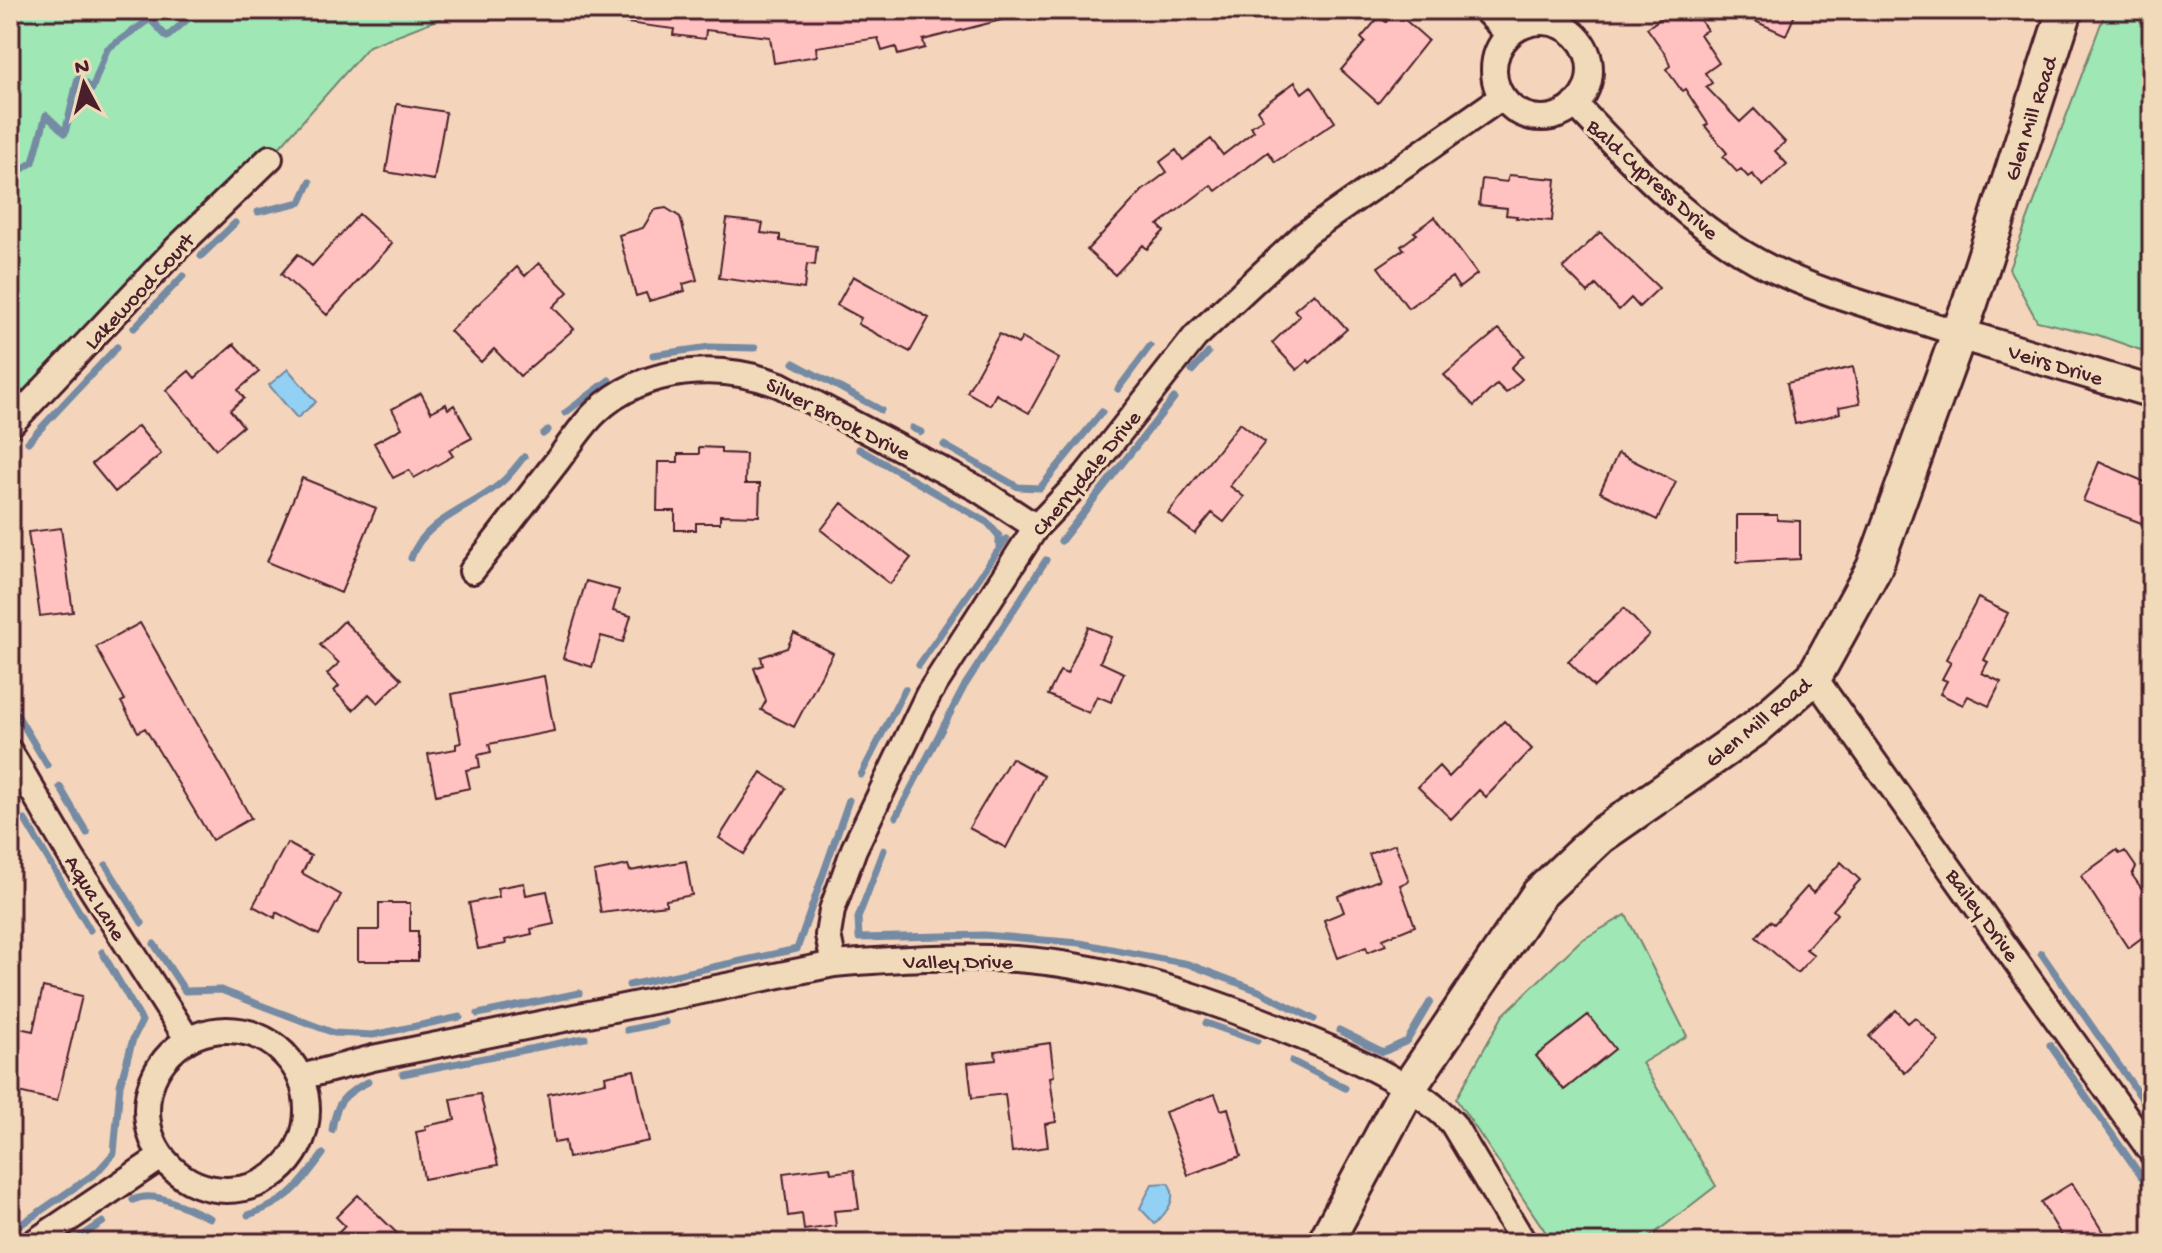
<svg xmlns="http://www.w3.org/2000/svg" width="2162" height="1253" font-family="'Gochi Hand',sans-serif">
  <rect width="100%" height="100%" fill="#f4d5bb"/>
  <filter id="ink" filterUnits="userSpaceOnUse"><feTurbulence type="fractalNoise" baseFrequency=".0125" numOctaves="2"/><feDisplacementMap in="SourceGraphic" scale="16" xChannelSelector="R" yChannelSelector="G"/><feConvolveMatrix kernelMatrix="1 2 1 2 8 2 1 2 1" color-interpolation-filters="sRGB"/></filter>
  <g filter="url(#ink)">
    <path fill="#9fe7b5" stroke="#748370" stroke-width="2" d="M17,10h445l-93,36 -99,112 -260,267v-407z
      M2106,10h46v344l-54,-19 -61,-14 -28,-52z
      M1626,915l61,121 -45,27 74,123 -74,57h-89l-97,-144 47,-84 77,-74z"/>
    <path fill="#92d1f3" stroke="#758aa3" stroke-width="2" d="M288,369l28,33 -19,16 -28,-33z
      M1168,1183c11,15 -1,29 -13,41l-15,-16 12,-24z"/>
    <g fill="none" stroke-linecap="round" stroke-linejoin="round">
      <path stroke="#758aa3" stroke-width="7" d="M10,177l23,-15 13,-47 19,18 13,-55 14,11 15,-40 43,-30 17,18 31,-27
        M258,212l43,-10 9,-20
        M201,256l34,-33
        M134,328l49,-52
        M653,355l57,-8 45,1
        M794,363l87,47
        M1192,371l16,-18
        M1118,389l32,-43
        M565,413l44,-33
        M912,428l9,4
        M543,434l5,-4
        M28,442l89,-95
        M944,445l74,42 22,1 62,-76
        M859,449l129,74 11,13v13
        M1061,541l113,-143
        M411,558c14,-40 63,-50 92,-77 8,-7 14,-16 21,-24
        M919,665l87,-126
        M10,703l37,62
        M861,775l44,-86
        M60,787l27,46
        M10,794l3,6
        M896,817l69,-132 81,-125
        M25,820l65,110
        M884,850l-26,68 1,20 125,-3 96,8 108,21 71,27 55,28
        M106,865l36,58
        M154,944l31,47 36,-1 113,43 39,2 87,-18
        M2041,953l111,160
        M629,985l168,-36 52,-149
        M478,1014l101,-21
        M1206,1023l51,18
        M627,1030l38,-8
        M1339,1030l44,22 24,-11 23,-39
        M2050,1045l102,147
        M1292,1061l53,27
        M403,1074l182,-36
        M332,1130c4,-27 11,-36 36,-48
        M133,1200c23,-11 54,9 77,18
        M248,1215c40,-13 51,-28 75,-61
        M10,1232l87,-60 17,-19 6,-68 13,-46 9,-18 -40,-69
        M71,1243l32,-21"/>
    </g>
    <path fill="#ffc2c0" stroke="#4a1f2b" stroke-width="2" d="M627,10h120v5l36,-5h229l1,7 -90,23 2,8 -27,7 -2,-8 -14,4 -4,-13 -62,9 1,9 -43,7 -4,-26 -64,-7 -1,9 -32,-4 1,-6 -48,-6z
      M1673,10h7l7,10 9,-6 11,16 -7,4 19,29 -14,10 7,10 -6,4 34,35 14,-13 31,33 -10,9 12,13 -24,22 -11,-12 -4,3 -7,-8 -4,3 -14,-15 4,-4 -22,-27 3,-2 -23,-35 -3,2 -16,-22 4,-3 -4,-11 -19,-27z
      M1730,10h67l-11,25z
      M1395,11l33,29 -50,63 -37,-33 24,-28 -4,-4 18,-21 7,5z
      M1295,82l7,11 9,-7 24,36 -60,40 -7,-10 -52,39 -5,-6 -53,40 6,6 -17,18 -4,-4 -28,30 -28,-25 55,-59 25,-19 -7,-10 16,-12 7,10 28,-21 12,16 31,-24 -3,-5 12,-7 -6,-9z
      M397,104l49,8 -12,68 -48,-8z
      M1509,175l47,4 -4,42 -36,-3 1,-2 -11,-1 1,-7 -28,-3 3,-26 25,3z
      M666,208l14,9 17,63 -14,4 2,7 -36,10 -3,-8 -10,3 -17,-61 24,-7 11,-18z
      M359,214l33,30 -65,71 -46,-41 17,-20 14,12z
      M1435,217l42,57 -18,14 -7,-11 -44,31 -30,-41 26,-18 -3,-3 16,-12 -3,-2z
      M727,219l36,4 -2,10 19,2v6l37,5 -2,19 -8,-1 -3,25 -85,-11z
      M1600,232l59,56 -20,19 -8,-9 -12,12 -23,-25 -8,8 -25,-25z
      M539,263l29,29 -15,15 21,22 -54,47 -26,-27 -13,13 -31,-31 67,-64 8,9z
      M853,276l76,42 -19,34 -52,-28 3,-6 -24,-13z
      M1314,293l33,36 -37,34 -2,-3 -11,10 -25,-27 28,-27 -6,-6z
      M1499,329l25,26 -13,13 11,11 -16,14 -9,-9 -23,22 -30,-31z
      M999,334l19,10 4,-6 37,21 -30,54 -33,-19 -6,11 -23,-13z
      M234,344l25,28 -21,18 6,8 -14,12 13,16 -27,23 -50,-59 23,-19 6,7z
      M1853,367l7,36 -21,4 1,6 -13,4 -32,7 -8,-41z
      M421,393l10,19 15,-8 2,5 6,-4 18,33 -23,12 4,6 -39,22 -5,-8 -16,8 -19,-35 28,-15 -10,-19z
      M1240,423l25,19 -35,44 14,11 -20,25 -12,-9 -17,21 -27,-21z
      M138,426l23,28 -46,38 -23,-28z
      M699,447l22,1v5l25,1 -1,30h15l-1,32 -39,-1v8h-24v7h-21v-19h-18l1,-49h20v-8h21z
      M1618,453l58,29 -19,38 -57,-28z
      M2099,462l53,23v42l-69,-26z
      M302,478l74,30 -35,85 -74,-31z
      M842,503l69,55 -21,26 -69,-54z
      M1737,515h40v5l23,1v38l-63,3z
      M61,528l12,84 -33,4 -12,-84z
      M586,581l33,9 -6,21 18,5 -8,26 -22,-6 -9,31 -29,-9z
      M1978,598l30,15 -24,47 4,2 -6,11 19,9 -12,24 -21,-10 -5,9 -23,-11 7,-13 -5,-2 9,-17 -5,-3z
      M1624,608l25,27 -55,52 -26,-26z
      M344,621l58,58 -24,24 -9,-9 -16,16 -19,-19 5,-5 -12,-12 12,-11 -19,-18z
      M140,623l111,195 -39,22 -67,-112 -7,4 -17,-30 4,-2 -29,-53z
      M1088,627l23,10 -11,25 24,11 -13,29 -14,-6 -8,17 -41,-18 12,-24 7,3z
      M794,633l39,20 -39,74 -33,-17 5,-9 -12,-33 9,-3 -2,-8 26,-9z
      M544,676l10,55 -65,13 2,8 -13,3 2,12 -14,3 4,18 -34,7 -8,-41 28,-5v-5l5,-1 -9,-49z
      M1504,721l28,28 -46,48 -7,-7 -28,29 -33,-32 21,-21 10,11z
      M1011,758l33,18 -38,72 -37,-20z
      M761,772l25,16 -42,66 -25,-16z
      M287,843l24,13 -9,17 39,22 -22,40 -43,-23 -1,6 -22,-12z
      M1395,844l14,37 -9,4 15,41 -32,13 3,6 -18,7 -2,-5 -28,11 -14,-38 20,-8 -6,-16 41,-16 -10,-26z
      M2117,850l3,4 5,-3 11,16 -4,8 20,28v27l-24,18 -47,-72z
      M686,861l6,34 -26,5v5l-65,8 -7,-41 34,-7 2,6z
      M1841,862l19,18 -27,30 4,4 -31,35 8,6 -17,18 -41,-36 14,-16 4,3 33,-37 6,6z
      M524,883l2,12 21,-4 7,33 -23,5 1,5 -27,6 1,4 -28,5 -9,-46 30,-6 -2,-9z
      M379,903h31v28h8v30h-60v-31h21z
      M43,987l39,9 -25,105 -47,-11v-64l23,5z
      M1896,1010l12,13 7,-6 24,24 -34,32 -36,-37z
      M1588,1015l27,34 -51,41 -28,-34z
      M1050,1043l4,33 -4,1 6,45 -11,2 3,23 -36,5 -7,-58 -33,4 -4,-35 28,-3 -1,-9z
      M634,1070l15,71 -81,17 -3,-17 -11,2 -6,-49 58,-12 -1,-6z
      M480,1094l18,71 -74,14 -8,-47 10,-2 -1,-4 30,-6 -4,-21z
      M1215,1094l6,16 7,-2 13,48 -53,19 -23,-63z
      M830,1167l1,6 23,-3 5,39 -25,2 2,15 -32,4 -2,-16 -14,2 -5,-43z
      M2072,1183l38,60h-44l-25,-41z
      M358,1195l12,12 37,36h-78l16,-17 -9,-9z"/>
    <g fill="none" stroke-linecap="round" stroke-linejoin="round">
      <defs>
        <path id="minor" d="M1485,10l24,25
          M1494 70a48 48 0 1 1 96 0a48 48 0 1 1-96 0Z
          M1575,104c57,60 120,127 195,164 59,29 127,44 189,66
          M10,425l166,-176 94,-91
          M472,571c29,-37 57,-74 86,-111 12,-16 24,-35 38,-48 48,-46 125,-50 184,-27l198,104 58,38
          M1814,677l338,476
          M10,752l62,106 116,182
          M834,964l-6,-29 4,-25 22,-61 74,-154 108,-168 50,-52 109,-138 51,-48 59,-55 197,-137
          M147 1110a80 80 0 1 1 160 0a80 80 0 1 1-160 0Z
          M301,1077l72,-19 461,-94c60,-5 121,-9 182,-5 101,7 199,42 291,80 47,19 112,48 146,85l71,119
          M33,1243l128,-86"/>
        <path id="tertiary" d="M1959,334l193,58"/>
        <path id="secondary" d="M1325,1243l82,-153 132,-196 61,-58 154,-107 60,-52 60,-109 96,-265 95,-293"/>
      </defs>
      <use href="#minor" stroke="#4a1f2b" stroke-width="30"/>
      <use href="#tertiary" stroke="#4a1f2b" stroke-width="36"/>
      <use href="#secondary" stroke="#4a1f2b" stroke-width="40"/>
      <use href="#minor" stroke="#f1daba" stroke-width="24"/>
      <use href="#tertiary" stroke="#f1daba" stroke-width="30"/>
      <use href="#secondary" stroke="#f1daba" stroke-width="34"/>
    </g>
  </g>
  <g text-anchor="middle" stroke-width="7" stroke-linejoin="round" paint-order="stroke">
    <g font-size="22" fill="#4a1f2b" stroke="#f1daba">
      <text transform="translate(2029 118) rotate(-72)" y="8">Glen Mill Road</text>
      <text transform="translate(1654 178) rotate(42)" y="8">Bald Cypress Drive</text>
      <text transform="translate(138 290) rotate(-47)" y="8">Lakewood Court</text>
      <text transform="translate(2056 363) rotate(17)" y="8">Veirs Drive</text>
      <text transform="translate(839 417) rotate(27)" y="8">Silver Brook Drive</text>
      <text transform="translate(1085 472) rotate(-50)" y="8">Cherrydale Drive</text>
      <text transform="translate(1757 721) rotate(-39)" y="8">Glen Mill Road</text>
      <text transform="translate(97 897) rotate(58)" y="8">Aqua Lane</text>
      <text transform="translate(1984 914) rotate(54)" y="8">Bailey Drive</text>
      <text x="958" y="968">Valley Drive</text>
    </g>
  </g>
  <rect width="2162" height="1253" fill="none" stroke="#f1daba" stroke-width="40"/>
  <rect x="20" y="20" width="2122" height="1213" fill="none" stroke="#4a1f2b" stroke-width="3" filter="url(#ink)"/>
  <g transform="translate(84 84) rotate(353)" stroke="#f1daba" stroke-width="6" paint-order="stroke">
  <path d="M0-6L14 30L0 20L-14 30Z" fill="#4a1f2b"/>
  <text y="-12" font-size="22" font-weight="bold" text-anchor="middle" fill="#4a1f2b">N</text>
  </g>
</svg>
